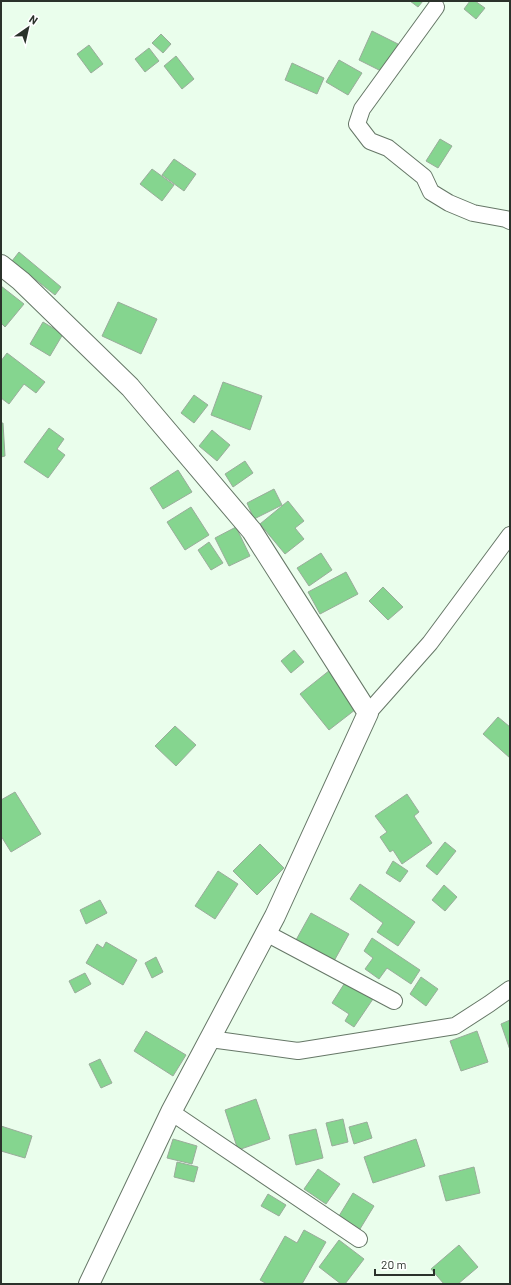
<svg xmlns="http://www.w3.org/2000/svg" width="511" height="1285" font-family="Barlow,sans-serif">
  <rect width="100%" height="100%" fill="#eafeec"/>
  <path fill="#85d58f" stroke="#9aac9b" d="M410,1h13l-5,6z
    M470,1h5l10,7 -9,11 -12,-10z
    M372,31l26,13 -13,29 -26,-13z
    M161,34l10,10 -8,9 -11,-10z
    M89,45l14,19 -12,9 -14,-19z
    M149,48l10,13 -14,11 -10,-13z
    M176,56l18,23 -12,10 -18,-23z
    M339,60l23,13 -14,22 -22,-13z
    M292,63l32,15 -7,16 -32,-14z
    M440,139l12,7 -14,22 -12,-7z
    M174,159l22,15 -12,17 -22,-16z
    M152,169l22,16 -12,16 -22,-17z
    M19,252l42,35 -6,8 -43,-34z
    M1,286l23,18 -19,23 -4,-4z
    M118,302l39,17 -16,35 -39,-18z
    M43,322l20,12 -13,22 -20,-12z
    M7,353l38,29 -9,11 -12,-9 -15,20 -8,-6v-37z
    M223,382l39,14 -12,34 -39,-15z
    M194,395l14,10 -14,18 -13,-10z
    M1,423h2l2,33 -4,1z
    M49,428l15,11 -7,10 8,6 -17,23 -24,-16z
    M212,430l18,15 -13,16 -18,-15z
    M245,461l8,12 -20,14 -8,-13z
    M178,470l14,22 -29,17 -13,-21z
    M274,489l8,16 -28,14 -7,-16z
    M288,501l16,20 -9,7 9,11 -19,15 -25,-30z
    M191,507l18,28 -24,15 -18,-28z
    M236,527l14,29 -21,10 -14,-28z
    M209,542l14,21 -12,7 -13,-20z
    M321,553l11,17 -23,16 -12,-18z
    M346,572l12,22 -38,20 -12,-22z
    M383,587l20,20 -15,13 -19,-19z
    M294,650l10,12 -13,11 -10,-12z
    M330,670l30,36 -31,24 -29,-36z
    M498,717l12,10v31l-27,-24z
    M175,726l21,19 -20,21 -21,-20z
    M15,792l26,42 -30,18 -10,-16v-36z
    M407,794l12,18 -5,4 18,27 -30,21 -9,-14 -3,2 -10,-15 7,-5 -12,-16z
    M445,842l11,9 -19,24 -11,-9z
    M260,844l24,24 -27,27 -24,-24z
    M393,861l15,10 -8,11 -14,-9z
    M218,871l20,13 -23,35 -20,-13z
    M360,884l55,38 -17,24 -21,-14 6,-9 -33,-24z
    M444,885l13,12 -12,14 -13,-11z
    M100,900l7,13 -21,11 -6,-14z
    M311,913l38,21 -15,27 -38,-21z
    M372,938l48,32 -9,14 -24,-16 -8,11 -14,-10 8,-11 -9,-7z
    M106,942l31,18 -14,25 -37,-22 11,-19 6,4z
    M156,957l7,15 -11,6 -7,-15z
    M85,973l6,11 -16,9 -6,-12z
    M421,977l17,12 -12,17 -16,-12z
    M346,981l27,18 -19,28 -9,-6 4,-7 -17,-11z
    M510,1020v30l-9,-26z
    M146,1031l40,24 -13,21 -39,-25z
    M477,1031l11,31 -27,9 -11,-30z
    M100,1059l12,24 -11,5 -12,-24z
    M256,1099l14,40 -32,11 -13,-40z
    M343,1119l5,23 -16,4 -6,-23z
    M367,1122l5,16 -18,6 -5,-17z
    M1,1126l31,10 -7,22 -24,-7z
    M316,1129l7,29 -27,7 -7,-30z
    M173,1139l24,7 -5,18 -25,-6z
    M416,1139l9,27 -52,17 -9,-26z
    M177,1162l21,5 -4,15 -20,-5z
    M474,1167l6,26 -34,8 -7,-25z
    M318,1169l22,15 -14,20 -22,-15z
    M353,1193l21,13 -14,23 -21,-13z
    M268,1194l18,11 -7,11 -18,-10z
    M304,1230l22,12 -24,42h-35l-7,-4 25,-44 12,7z
    M339,1240l25,19 -19,25h-4l-22,-17z
    M459,1245l19,22 -20,17h-14l-13,-15z"/>
  <g fill="none" stroke-linecap="round" stroke-linejoin="round">
    <defs>
      <path id="minor" d="M436,7l-74,102 -5,15 13,17 18,7 36,29 7,15 18,11 24,10 33,6 4,2
        M368,713l62,-70 80,-108
        M266,933l128,68
        M210,1039l88,12 157,-25 34,-22 21,-15
        M171,1112l188,127"/>
      <path id="tertiary" d="M1,265l20,16 109,106 122,144 116,182 -93,203 -104,196 -82,172"/>
    </defs>
    <use href="#minor" stroke="#667767" stroke-width="18"/>
    <use href="#tertiary" stroke="#667767" stroke-width="22"/>
    <use href="#minor" stroke="#fff" stroke-width="16"/>
    <use href="#tertiary" stroke="#fff" stroke-width="20"/>
  </g>
  <rect width="511" height="1285" fill="none" stroke="#2b322b" stroke-width="4"/>
  <g transform="translate(28 28) rotate(34)" stroke="#ffffff" stroke-width="3" paint-order="stroke">
  <path d="M0-3L7 15L0 10L-7 15Z" fill="#2b322b"/>
  <text y="-6" font-size="11" font-weight="bold" text-anchor="middle" fill="#2b322b">N</text>
  </g>
  <path d="M375 1269v6h59v-6" fill="none" stroke="#2b322b" stroke-width="2"/>
  <text x="381" y="1269" font-size="12" fill="#2b322b" stroke="#ffffff" stroke-width="3" paint-order="stroke">20 m</text>
</svg>
